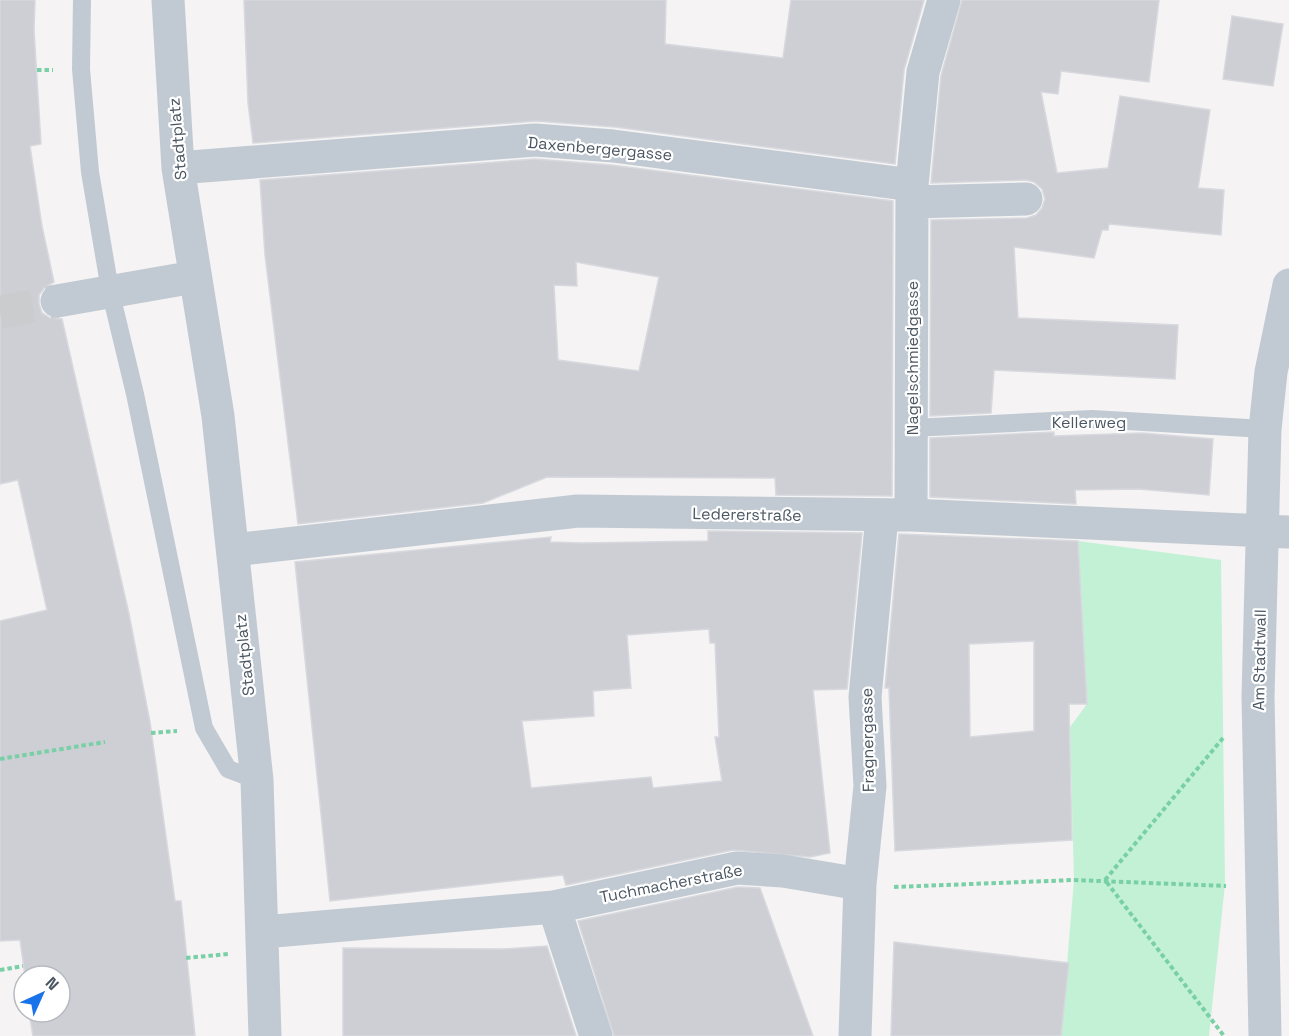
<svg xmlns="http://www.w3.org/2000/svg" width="1289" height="1036" font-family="'Space Grotesk',sans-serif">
  <rect width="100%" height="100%" fill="#f5f3f3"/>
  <path fill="#c3f1d5" d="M1078,541l143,19 4,324 -16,152h-148l13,-156 -4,-153 17,-23z"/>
  <path fill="#cdcfd5" stroke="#d7d9de" stroke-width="1.5" fill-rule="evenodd" d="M0,0h35l-1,30 7,114 -11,2 12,80 12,56 -9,5 -6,8v9l3,9 8,5 12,1 67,295 21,108 25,179h6l14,135h-162l-4,-24h31v-36h-35l-5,-36 -20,1v-320l47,-11 -29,-130 -18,4z
    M244,0h422l-1,44 118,14 8,-58h133l-20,70 -9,94 -280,-37 -79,-6 -283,22 -5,-40z
    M962,0h197l-10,82 -88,-11 -3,23 -17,-2 16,81 51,-5 12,-72 90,14 -12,78 26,2 -3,45 -112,-11 -1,6h-6l-8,28 -80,-11 4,71 160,7 -3,54 -181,-9 -3,43 -61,3 1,-196 96,-2 9,-3 6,-7 3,-9 -3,-10 -8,-7 -8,-2 -95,3 10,-107z
    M1232,16l51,8 -10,62 -50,-7z
    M535,159l76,6 282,36 -1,295 -116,-1 -1,-17 -228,-1 -64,26 -185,21 -33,-269 -5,-75zM576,262l83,15 -20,94 -81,-11 -4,-75 23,1z
    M1054,432v4l88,-3 71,6 -4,56 -71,-6 -63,1 1,14 -146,-7v-59z
    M708,531l154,2 -15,156 -34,1 17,163 -20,4 -77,-7 -167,35 -3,-10 -233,26 -35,-339 256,-25 -1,5 32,1 126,-2zM709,629l1,14h5l4,94h-4l7,44 -69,7 -2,-11 -120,11 -9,-67 72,-5 -1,-25 38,-3 -4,-53z
    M899,534l179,7 9,163h-18l3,136 -177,11 -6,-163h-4zM1034,641v90l-64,6 -1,-93z
    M738,887l22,1 53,148h-199l-36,-115z
    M894,942l175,21 -8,73h-170z
    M547,946l29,90h-233v-88l160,1z"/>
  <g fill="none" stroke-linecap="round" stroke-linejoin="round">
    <path stroke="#caccce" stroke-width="33" stroke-dasharray="33 16" stroke-linecap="butt" d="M0,312l57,-11"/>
    <path stroke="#7ad0a6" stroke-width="4" stroke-dasharray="4.5 3" stroke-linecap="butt" d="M37,70h16
      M151,733l26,-2
      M1223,738l-118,142 119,156
      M0,759l105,-17
      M894,887l180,-7 152,6
      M186,958l42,-4
      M0,970l23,-4"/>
    <path stroke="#c1cad2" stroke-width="18" d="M82,0l-1,69 9,103 20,118 25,104 69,334 24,41 29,11
      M912,428l180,-9 173,10"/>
    <path stroke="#c1cad2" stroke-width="33" d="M168,0l10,168 40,248 39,364 8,256
      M178,168l357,-28 78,6 299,39
      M912,202l114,-3
      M57,301l137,-24
      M911,515l1,-330 11,-113 21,-72
      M233,550l345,-39 333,4 378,17
      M554,907l42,129
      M263,932l291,-25 183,-39 46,3 77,13
      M855,1036l5,-152 10,-98 -5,-89 17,-181
      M1265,1036l-7,-339 7,-268 6,-57 18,-87"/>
  </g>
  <g text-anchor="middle" stroke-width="4.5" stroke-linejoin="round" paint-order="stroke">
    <g font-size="16" fill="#4a5661" stroke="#fff">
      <text transform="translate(177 139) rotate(-95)" y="6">Stadtplatz</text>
      <text transform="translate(600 148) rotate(5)" y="6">Daxenbergergasse</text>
      <text transform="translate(912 358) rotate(-90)" y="6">Nagelschmiedgasse</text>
      <text x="1089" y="428">Kellerweg</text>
      <text transform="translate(747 514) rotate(1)" y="6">Ledererstraße</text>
      <text transform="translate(244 655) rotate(-96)" y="6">Stadtplatz</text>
      <text transform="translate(1259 660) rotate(-89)" y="6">Am Stadtwall</text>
      <text transform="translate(867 740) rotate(-91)" y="6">Fragnergasse</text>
      <text transform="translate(671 883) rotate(-11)" y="6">Tuchmacherstraße</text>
    </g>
  </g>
  <g transform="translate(42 994) rotate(45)"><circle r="28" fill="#ffffff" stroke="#b7bbc0" stroke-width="1.5"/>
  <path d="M0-4.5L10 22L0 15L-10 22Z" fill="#1a73e8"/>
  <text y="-9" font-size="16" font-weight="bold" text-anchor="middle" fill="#4a5661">N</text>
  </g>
</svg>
